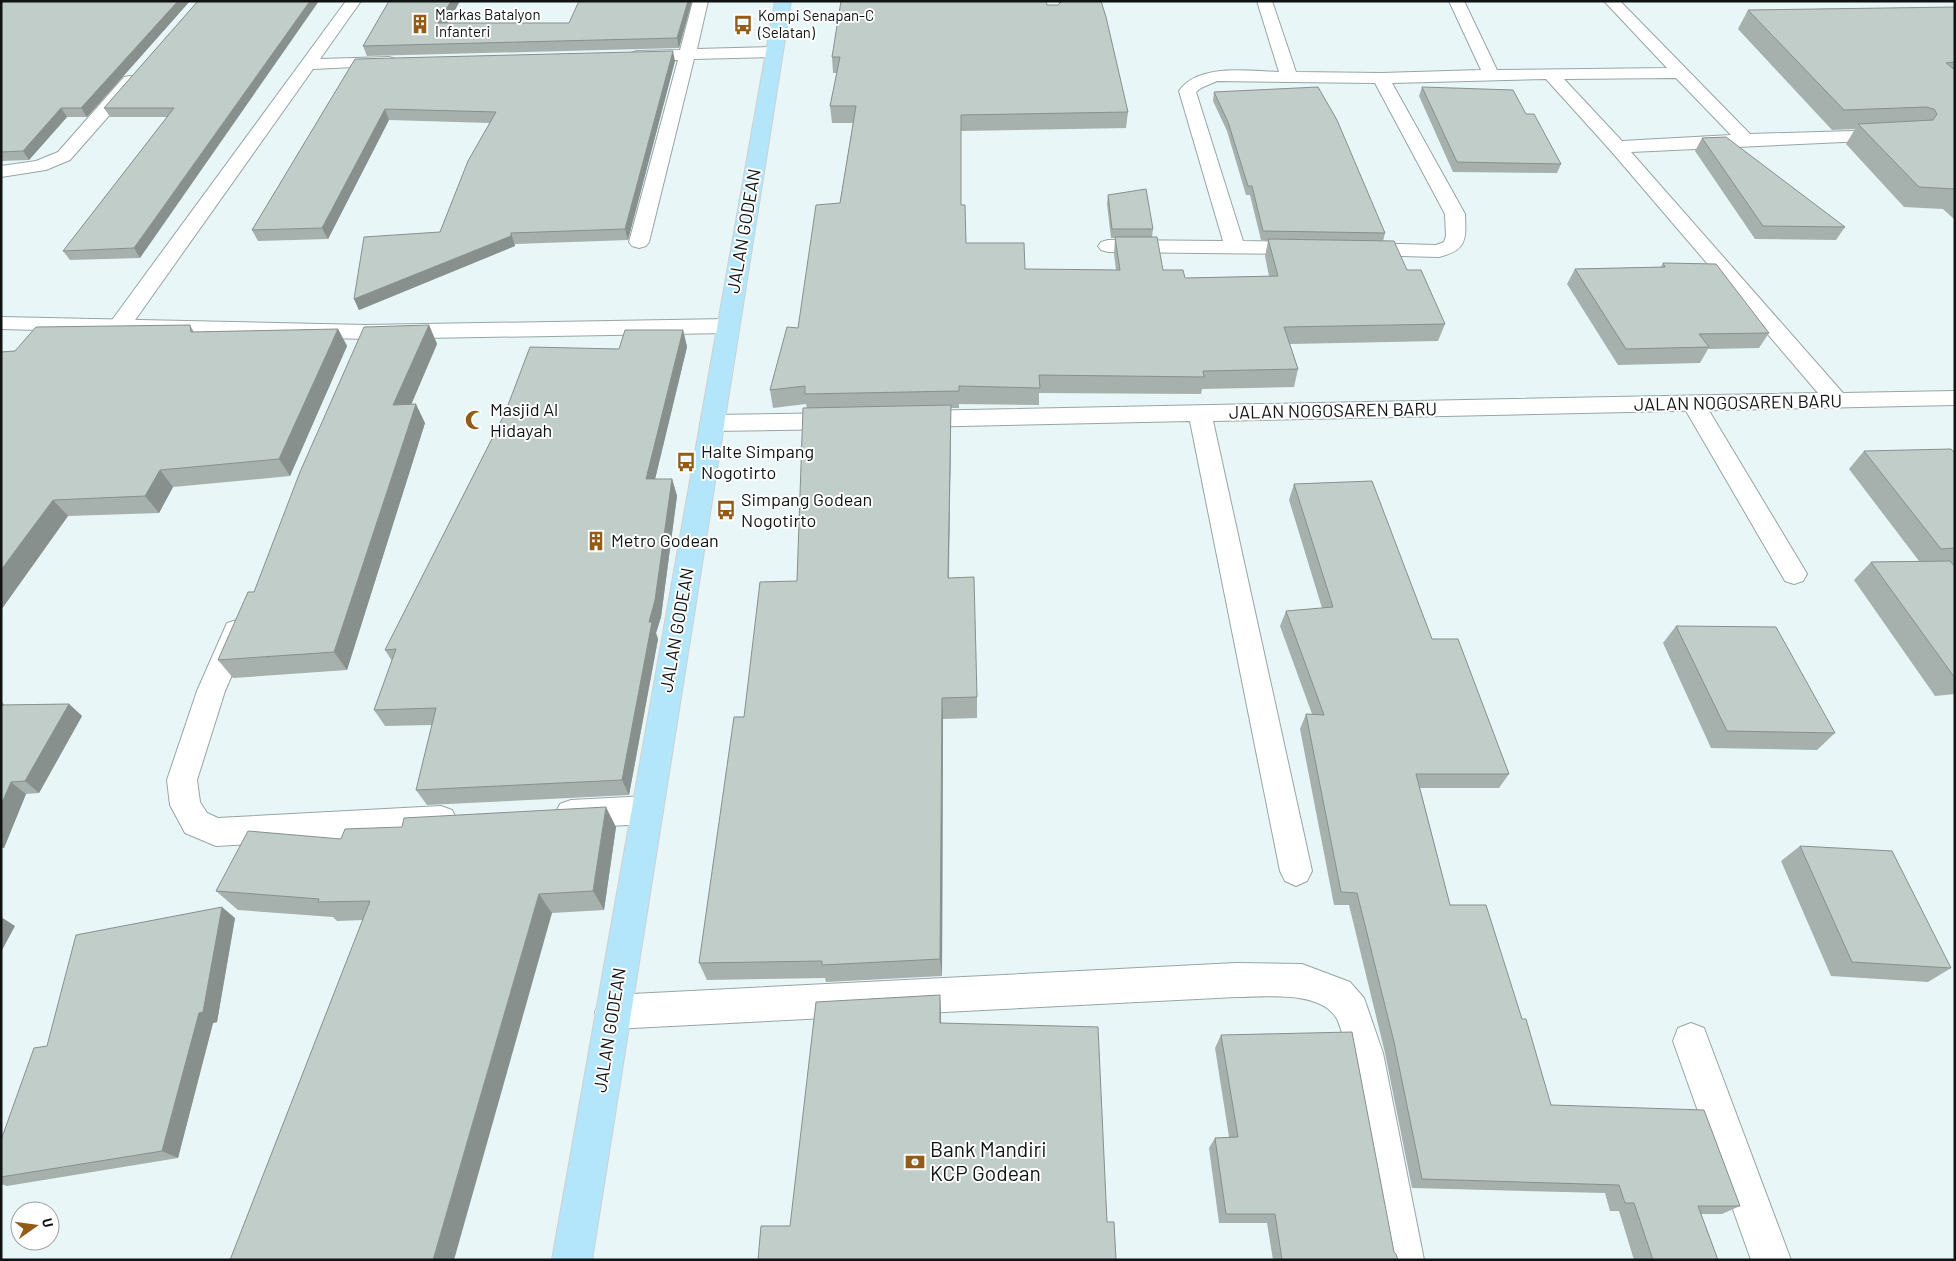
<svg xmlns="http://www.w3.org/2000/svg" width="1956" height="1261" font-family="Barlow,sans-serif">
  <rect width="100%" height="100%" fill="#e8f6f7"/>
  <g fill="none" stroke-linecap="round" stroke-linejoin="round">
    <defs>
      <path id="service" d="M346,1h15l-41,58 69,-2 6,2 2,3 -2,3 -82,4 -185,261 -8,2 -8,-2 -3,-5 3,-5z
        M693,1h15l-11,48 77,-2 6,2 2,3 -2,3 -6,2 -80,2 -45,183 -3,4 -7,2 -7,-2 -3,-4 49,-182 -41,1 -6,-2 -2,-3 2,-3 6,-2 43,-1z
        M130,76l6,1 2,4 -2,4 -66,75 -24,10 -45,7v-11l35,-5 22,-9 66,-75z
        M1694,397l8,2 101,168 4,7 -4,7 -9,3 -9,-3 -103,-177 4,-5z"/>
      <path id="minor" d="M1257,1h15l24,71 85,1 100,-3 -32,-69h15l33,69 170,-2 -63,-67h16l130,133 137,-4 6,1 3,4 -3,4 -6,1 -256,12 212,241 112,-2v14l-742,16 99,450 -5,10 -11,5 -11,-5 -5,-10 -90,-450 -276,6 -8,-3 -4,-5 4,-5 8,-3 904,-18 -207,-242 -65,-72 -154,4 73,131c1,26 2,36 -26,43l-77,-2 -7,-2 -3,-4 3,-4 7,-2 74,2 8,-3 2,-6 -1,-22 -70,-131 -158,-2 -16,7 -5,4 47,149 61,1 7,2 3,4 -3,4 -7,2 -196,-2 -7,-2 -3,-4 3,-4 7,-2 115,1 -44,-150c19,-28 70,-20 100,-19zM1676,78l55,57 -109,6 -58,-62z
        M1,317l365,8 362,-6 8,2 3,5 -3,5 -8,2 -362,6 -365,-10z
        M841,413l8,3 4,5 -4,5 -8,3 -129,2 -8,-3 -4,-5 4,-5 8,-3z
        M237,620l10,3 4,8 -26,60 -28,89 3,22 7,11 11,5 223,-12 11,4 5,10 -5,10 -11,4 -225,12 -31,-13 -15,-28 -3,-25 30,-89 30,-68z
        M647,796l11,4 5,10 -5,10 -11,4 -76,4 -11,-4 -5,-10 5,-10 11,-4z
        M1236,963l66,1 48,18 14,16 19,55 41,207h-40l-37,-207c-3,-10 -5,-24 -10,-34 -16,-29 -72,-22 -101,-22l-623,32 -12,-5 -6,-12 6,-12 12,-5z
        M1691,1023l13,5 87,232h-40l-78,-219 5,-13z"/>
      <path id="primary" d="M775,1h16l-199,1259h-40z"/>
    </defs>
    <use href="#service" stroke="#98a5a5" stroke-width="2"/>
    <use href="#minor" stroke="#98a5a5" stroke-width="2"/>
    <use href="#primary" stroke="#cfd0d0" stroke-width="2"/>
    <use href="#service" fill="#fff" fill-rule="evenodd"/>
    <use href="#minor" fill="#fff" fill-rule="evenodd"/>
    <use href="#primary" fill="#b3e5fb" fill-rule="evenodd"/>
  </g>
  <path fill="#a6b0ad" d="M1,1h189l-103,116h-20l-38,43 -28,1z
    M198,1l-58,257 -70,2 -7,-9 104,-134h-57l-6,-9z
    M389,1h71l-13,22h122l123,-22 -13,47 -312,8 -4,-10z
    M1058,1h43l27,111 -2,16 -165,3v74l5,38 59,26 91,1 -2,-16 1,-16h-4l-4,-34 1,-9 45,34 -1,8 11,33 22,8 84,-2 -4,-20 3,-15 -7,-1 -11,-45h-4l-19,-64 -14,-30 1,-9 171,141 -2,8 24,29 38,54 -7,17 -148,3 8,25 -4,18 -92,2 -1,5 -162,-1v12l-80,-1v4h-8v20l-2,150 28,119v21l-34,1 -1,257 -116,6 -1,-4 -118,2 -8,-17 45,-246 53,-136 10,-173 -1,-4 -33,4 -3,-18 28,-62 42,-125 13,-80h-21l-2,-17 7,-33h-4l-1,-16 215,-52h11l1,-1z
    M1955,7v213l-12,-11 -39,-2 -58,-63 9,-15 -23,1 -94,-101 10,-19z
    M355,59l320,2 -47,179 -113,4v2l-156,64 -5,-11 86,-67 50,-109 -101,-3 -61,119 -70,2 -6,-11z
    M1422,87l104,27 35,50 -4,9 -104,-1 -34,-76z
    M1702,138l143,89 -9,13 -81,-1 -60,-88z
    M1663,263l106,70 -10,15 -51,1 -8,14 -82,2 -51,-81 8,-15 86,-2z
    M190,325l4,7 144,-3 9,17 -57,130 -117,11 -14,26 -91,3 -67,94v-258l14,-1z
    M429,325l8,19 -26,60 14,19 -78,247 -114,8 -15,-18z
    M683,330l4,17 -32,132h17l5,17 -16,121 -5,16 2,6 -29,156 -202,10 -11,-15 16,-65 -47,1 -11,-16 18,-49 -7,-11 120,-237 114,-64z
    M1864,451l91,2v113h-1l1,1v127l-20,2 -81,-116 17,-18 48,-1 -70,-92z
    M1294,484l138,155 77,135 -10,14h-79l30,117 72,114 29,86 189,101 -18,8h-21l17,46h-84l-15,-49h-9l-5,-18 -193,-5 -27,-135 -36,-148h-15l-34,-176 6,-15h6l-32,-88 6,-15 36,-3 -33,-108z
    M1676,626l159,107 -18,17 -106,-2 -48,-105z
    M1,702l4,3 64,-1 13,12 -43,77 -13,1 -22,54h-3z
    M616,827l-12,83 -52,3 -215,8 -4,-4 -95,-7 -22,-19 125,-52z
    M1800,846l151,122 -23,14 -97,-6 -50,-115z
    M235,918l-18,104 -4,1 -35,135 -171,28 -6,-2v-44l46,-94z
    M1221,1035l173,217 4,8h-125l-6,-37h-48l-10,-75 6,-10 14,-1 -14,-89z"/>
  <path fill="#87908d" d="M178,1h12l-103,116 -6,-9z
    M310,1h9l-179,257 -6,-10z
    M451,1h9l-18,32 -4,-10z
    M688,1h4l-13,47 -2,-10z
    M673,51l2,10 -47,179 -3,-11z
    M61,108l6,9 -38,43 -6,-9z
    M385,109l4,11 -61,119 -6,-11z
    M511,233l4,13 -156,64 -5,-11z
    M429,325l8,19 -34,80 -10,-19z
    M338,329l9,17 -57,130 -11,-17z
    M683,330l4,17 -36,149 -5,-17z
    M416,404l9,19 -78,247 -13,-18z
    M951,405v23l-3,172v-22z
    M160,470l13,17 -14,26 -14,-17z
    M672,479l5,17 -16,121 -5,16 2,6 -29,156 -7,-15z
    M53,500l15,16 -67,94v-40z
    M942,698l1,21 -1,257 -2,-17z
    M69,704l13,12 -43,77 -14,-12z
    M11,782l15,12 -22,54 -3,-2v-41z
    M606,807l10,20 -12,83 -11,-19z
    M539,894l13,19 -98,347h-21z
    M222,907l13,11 -18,104 -4,1 -35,135 -16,-7z
    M1,917l14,9 -14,26z
    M940,995l1,19v27l-1,-18z"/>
  <path fill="#c1cdc9" stroke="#87908d" d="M4,1h174l-97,107h-20l-38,43 -22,1v-148z
    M198,1h112l-176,247 -71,3 111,-143h-70z
    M389,1h62l-13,22h131l10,-22h109l-11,37 -314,8z
    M841,1h205l1,4h11l4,-4h39l5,16 22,95 -167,3v90h4l1,38h58l1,26 95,1 -5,-33h42l6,33h20l2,8 93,-2 -10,-37 126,2 13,29h14l24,54 -161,3 14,42 -95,2 1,6 -165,-2 1,13 -81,-2v5l-154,3v-8l-35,4 17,-63 11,1 18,-123 24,-2 16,-97h-26l10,-49h-8z
    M1955,7v55l-9,1 9,7v119l-36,-2 -61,-63 75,-4 4,-6 -3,-5 -8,-2 -82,3 -96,-100z
    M673,51l-48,178 -114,4v3l-157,63 10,-62 76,-5 28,-71 28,-49 -111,-3 -63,119 -70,2 103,-171z
    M1318,87l19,33 48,113 -122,-2 -11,-45h-4l-20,-64 -14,-30z
    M1422,87l91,3 13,24h8l27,50 -104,-2z
    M1726,137l119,90 -82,-1 -61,-88z
    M1146,189l7,40h-41l-4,-34z
    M1663,263l53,1 53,69 -70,1 10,13 -83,2 -51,-80 90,-2z
    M190,325l1,7 147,-3 -59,130 -119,11 -15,26 -92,4 -52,70v-218l14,-1 21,-24z
    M429,325l-36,80 23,-1 -82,248 -116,8 30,-68h6l46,-120 64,-145z
    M625,330h58l-37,149h26l-17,121 -6,22h3l-30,158 -206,10 20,-82 -62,2 22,-61 -11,1 120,-237 25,-66 89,2z
    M951,405l-3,173 26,-1 3,120 -35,1 -2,261 -118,6v-4l-123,2 35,-246h10l16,-135 37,-1 6,-173z
    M1951,449l4,4v95l-14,1 -77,-98z
    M1372,481l60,158h26l51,135h-93l34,131h36l36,114h4l25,86 153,5 36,96h-42l20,54h-65l-19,-57h-9l-6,-18 -197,-6 -28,-137 -37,-149 -16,-1 -35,-178 18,1 -38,-104 47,-4 -39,-123z
    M1950,561l5,6v111l-84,-116z
    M1676,626l100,1 59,106 -108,-2z
    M69,704l-44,77 -14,1 -10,23v-100z
    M606,807l-13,84 -54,3 -106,366h-203l140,-359 -52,1 1,-3 -103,-8 32,-60 93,8 4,-10 57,-2 2,-9z
    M1800,846l92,5 59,117 -99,-6z
    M222,907l-19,105 -4,1 -37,138 -161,26v-37l33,-92 13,-2 29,-111z
    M940,995v28l158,4 9,195h7l2,38h-358l3,-34h29l26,-224z
    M1352,1032l42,220 2,2 2,6h-116l-7,-46h-49l-11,-76 23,-1 -17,-102z"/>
  <defs>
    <symbol id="building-bare" viewBox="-9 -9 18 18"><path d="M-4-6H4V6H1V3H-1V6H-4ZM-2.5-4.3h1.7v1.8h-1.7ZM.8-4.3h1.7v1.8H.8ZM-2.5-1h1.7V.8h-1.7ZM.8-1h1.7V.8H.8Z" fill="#945b17" stroke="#fff" stroke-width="2.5" paint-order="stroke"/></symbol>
    <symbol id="bus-bare" viewBox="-9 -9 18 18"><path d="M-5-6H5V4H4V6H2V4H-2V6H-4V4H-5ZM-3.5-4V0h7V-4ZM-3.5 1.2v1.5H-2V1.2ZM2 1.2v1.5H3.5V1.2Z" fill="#945b17" stroke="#fff" stroke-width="2.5" paint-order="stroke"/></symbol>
    <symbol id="mosque-bare" viewBox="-9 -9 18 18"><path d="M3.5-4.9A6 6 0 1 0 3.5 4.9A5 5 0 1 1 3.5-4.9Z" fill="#945b17" stroke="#fff" stroke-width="2.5" paint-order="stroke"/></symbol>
    <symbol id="bank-bare" viewBox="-9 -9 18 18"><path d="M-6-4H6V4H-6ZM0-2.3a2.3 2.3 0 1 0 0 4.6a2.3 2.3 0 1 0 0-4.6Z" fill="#945b17" stroke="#fff" stroke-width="2.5" paint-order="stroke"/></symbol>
  </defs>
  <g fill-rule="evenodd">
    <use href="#building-bare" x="406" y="10" width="28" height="28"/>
    <use href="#bus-bare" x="729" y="11" width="28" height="28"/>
    <use href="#mosque-bare" x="461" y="406" width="28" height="28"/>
    <use href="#bus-bare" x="672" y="448" width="28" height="28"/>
    <use href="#bus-bare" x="712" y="496" width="28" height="28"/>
    <use href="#building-bare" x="582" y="527" width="28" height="28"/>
    <use href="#bank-bare" x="901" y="1148" width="28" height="28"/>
  </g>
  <g text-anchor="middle" stroke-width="4" stroke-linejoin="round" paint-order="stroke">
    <g font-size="15" fill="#0f1314" stroke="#fff" text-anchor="start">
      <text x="435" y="20">Markas Batalyon<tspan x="435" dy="17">Infanteri</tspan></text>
      <text x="758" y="21">Kompi Senapan-C<tspan x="758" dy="17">(Selatan)</tspan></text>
    </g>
    <g font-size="18" fill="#0f1314" stroke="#fff">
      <text transform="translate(744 231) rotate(-80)" y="6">JALAN GODEAN</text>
      <text transform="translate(1738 403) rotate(-1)" y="6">JALAN NOGOSAREN BARU</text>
      <text transform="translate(1333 411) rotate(-1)" y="6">JALAN NOGOSAREN BARU</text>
      <text transform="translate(677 630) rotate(-80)" y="6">JALAN GODEAN</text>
      <text transform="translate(610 1030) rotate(-81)" y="6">JALAN GODEAN</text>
    </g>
    <g font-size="18" fill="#0f1314" stroke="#fff" text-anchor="start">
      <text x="490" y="416">Masjid Al<tspan x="490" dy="21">Hidayah</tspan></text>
      <text x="701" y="458">Halte Simpang<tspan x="701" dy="21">Nogotirto</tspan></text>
      <text x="741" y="506">Simpang Godean<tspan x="741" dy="21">Nogotirto</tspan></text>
      <text x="611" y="547">Metro Godean</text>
    </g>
    <g font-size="21" fill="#0f1314" stroke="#fff" text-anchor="start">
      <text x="930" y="1157">Bank Mandiri<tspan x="930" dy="24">KCP Godean</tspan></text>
    </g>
  </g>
  <rect width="1956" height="1261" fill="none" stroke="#0f1314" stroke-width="5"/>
  <g transform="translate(35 1226) rotate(76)"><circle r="24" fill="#ffffff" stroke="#9fa1a1"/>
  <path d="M0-4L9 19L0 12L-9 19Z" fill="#945b17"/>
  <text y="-8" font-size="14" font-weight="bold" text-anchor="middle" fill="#0f1314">U</text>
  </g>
</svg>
